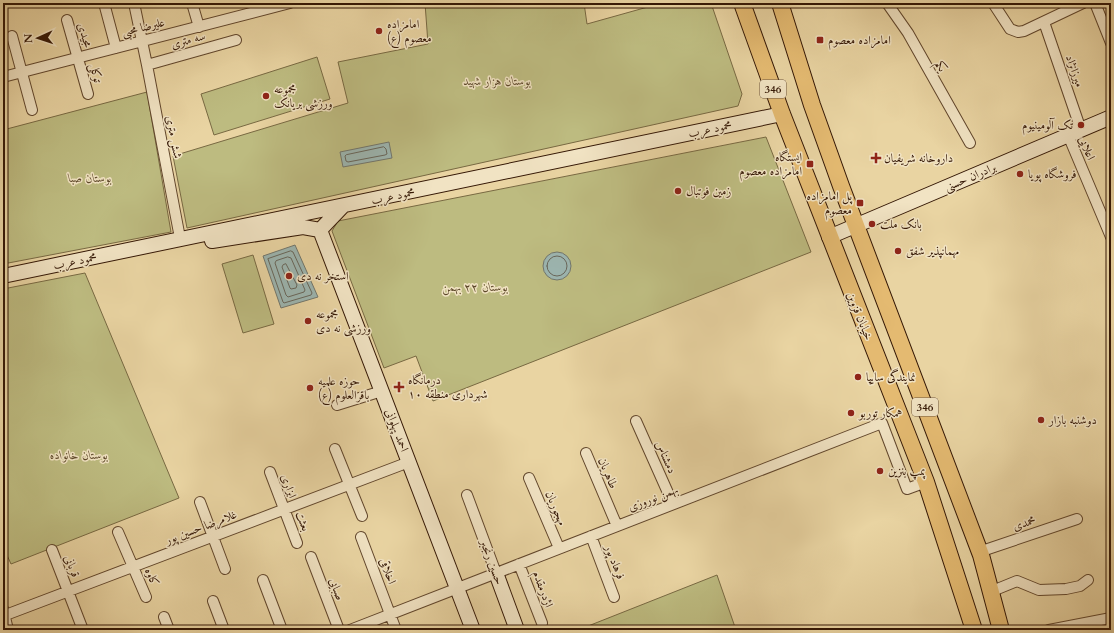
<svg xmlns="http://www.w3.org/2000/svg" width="1114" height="633" font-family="Cardo,Amiri,serif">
  <rect width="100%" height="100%" fill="#e9d4a2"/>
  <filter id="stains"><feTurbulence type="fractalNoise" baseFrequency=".005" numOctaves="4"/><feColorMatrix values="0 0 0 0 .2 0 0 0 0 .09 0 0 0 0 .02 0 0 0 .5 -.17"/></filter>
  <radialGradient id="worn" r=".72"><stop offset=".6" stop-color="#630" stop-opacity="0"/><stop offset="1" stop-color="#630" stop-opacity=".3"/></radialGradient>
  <path fill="#bdbb80" stroke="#786942" d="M425,3h159l3,21 75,-21h49l31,91 -4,12 -551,122 -14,-72 175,-53 -10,-41 90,-18z
    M317,57l13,42 -116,36 -13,-41z
    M147,92l24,140 -168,32v-134z
    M766,137l45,115 -378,149 -17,-45 -32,12 -52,-137 6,-10z
    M253,255l21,69 -31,9 -21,-69z
    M85,273l94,225 -168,66 -5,-11 -3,1v-265z
    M717,575l19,55h-158z"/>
  <path fill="#9cb5b0" stroke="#72766c" d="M389,142l3,16 -49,9 -3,-15z
    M295,245l23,52 -37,11 -18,-52z
    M543 266a14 14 0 1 1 28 0a14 14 0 1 1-28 0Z"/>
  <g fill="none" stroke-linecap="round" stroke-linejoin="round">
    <path stroke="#68665a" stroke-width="1" d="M384,147l2,2 1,5 -2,1 -37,7 -2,-1 -1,-5 1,-1z
      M291,251l2,1 19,41 -1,2 -27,8 -1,-1 -15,-43z
      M547 266a10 10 0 1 1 20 0a10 10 0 1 1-20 0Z
      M288,257l3,1 14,32 -1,2 -16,5 -2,-2 -11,-32 1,-2z
      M286,264l11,21 -1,3 -5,1 -1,-1 -8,-21 1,-2z"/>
    <defs>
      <path id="street" d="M104,3l12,45
        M134,3l13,62 33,173
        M192,3l7,24
        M887,3l21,30 62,110
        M993,3l17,26 8,3 6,-1 59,-28
        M1095,3l16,40
        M67,20l21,74
        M1044,22l37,108
        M12,36l20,74
        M147,65l89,-25
        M3,77l287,-74
        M1068,135l43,102
        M337,405l45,-14
        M636,421l37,83
        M335,449l27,67
        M586,453l31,73
        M270,472l27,71
        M529,478l30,70
        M467,495l29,78
        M200,502l25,67
        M118,532l28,65
        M591,536l23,61
        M361,537l35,93
        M52,550l31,80
        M979,552l98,-33
        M311,557l28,73
        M519,564l23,59
        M263,580l19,50
        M990,592l27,-11 22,9 27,-1 14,-3 8,-6
        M213,601l11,29
        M3,609l5,21
        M3,616l406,-154
        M164,617l5,13
        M350,630l532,-207 25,66 19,-7
        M1049,630l62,-12"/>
      <path id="secondary" d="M320,230l153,400
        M320,230l22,-23
        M829,237l282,-120
        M212,241l91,-14 17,3
        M3,276l779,-162
        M496,573l21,57"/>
      <path id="primary" d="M742,3l40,111 144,368 48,148
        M780,3l32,102 29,81 140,369 20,75"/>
    </defs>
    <use href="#street" stroke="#61462c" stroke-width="12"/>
    <use href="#secondary" stroke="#341705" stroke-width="16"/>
    <use href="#primary" stroke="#341705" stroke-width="18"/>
    <use href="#street" stroke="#f1e3c3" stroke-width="10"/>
    <use href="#secondary" stroke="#f1e3c3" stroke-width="14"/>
    <use href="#primary" stroke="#e4ba71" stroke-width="16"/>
  </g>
  <g fill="#8f2418" stroke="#f1e3c3" stroke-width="1.5">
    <circle cx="379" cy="31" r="4"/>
    <rect x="816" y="36" width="8" height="8" rx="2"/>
    <circle cx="266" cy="96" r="4"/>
    <circle cx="1081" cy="125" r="4"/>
    <path d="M874 152h4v4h4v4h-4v4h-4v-4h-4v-4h4z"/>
    <rect x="806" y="160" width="8" height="8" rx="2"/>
    <circle cx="1020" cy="174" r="4"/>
    <circle cx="678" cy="191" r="4"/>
    <rect x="856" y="199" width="8" height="8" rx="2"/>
    <circle cx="872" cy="224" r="4"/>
    <circle cx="898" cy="251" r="4"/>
    <circle cx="289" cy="276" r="4"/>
    <circle cx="308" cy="321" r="4"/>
    <circle cx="858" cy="377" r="4"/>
    <path d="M397 381h4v4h4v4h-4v4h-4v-4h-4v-4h4z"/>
    <circle cx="310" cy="388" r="4"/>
    <circle cx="851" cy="413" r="4"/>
    <circle cx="1041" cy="420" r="4"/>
    <circle cx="880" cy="471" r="4"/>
  </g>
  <g text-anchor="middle" stroke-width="3" stroke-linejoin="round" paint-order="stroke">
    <g fill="#f1e3c3" stroke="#6d543e" stroke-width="1">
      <rect x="760" y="80" width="26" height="18" rx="3"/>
      <rect x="912" y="398" width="26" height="18" rx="3"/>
    </g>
    <g font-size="11" font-weight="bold" fill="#341705">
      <text x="773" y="93">346</text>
      <text x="925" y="411">346</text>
    </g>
    <g font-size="12" fill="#341705" stroke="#f1e3c3" text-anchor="start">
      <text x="387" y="28">امامزاده<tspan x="387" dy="14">معصوم (ع)</tspan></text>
      <text x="828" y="44">امامزاده معصوم</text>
      <text x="274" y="93">مجموعه<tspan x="274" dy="14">ورزشی بریانک</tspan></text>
      <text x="1073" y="129" text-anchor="end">تک آلومینیوم</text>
      <text x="802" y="161" text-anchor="end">ایستگاه<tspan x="802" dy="14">امامزاده معصوم</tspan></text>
      <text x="884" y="162">داروخانه شریفیان</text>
      <text x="1028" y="178">فروشگاه پویا</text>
      <text x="686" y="195">زمین فوتبال</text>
      <text x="852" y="200" text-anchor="end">پل امامزاده<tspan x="852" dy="14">معصوم</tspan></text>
      <text x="880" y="228">بانک ملت</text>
      <text x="906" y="255">مهمانپذیر شفق</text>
      <text x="297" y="280">استخر نه دی</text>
      <text x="316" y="318">مجموعه<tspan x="316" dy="14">ورزشی نه دی</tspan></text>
      <text x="866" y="381">نمایندگی سایپا</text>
      <text x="408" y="384">درمانگاه<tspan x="408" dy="14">شهرداری منطقه ۱۰</tspan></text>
      <text x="318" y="385">حوزه علمیه<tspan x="318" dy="14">باقرالعلوم (ع)</tspan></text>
      <text x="859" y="417">همکار توربو</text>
      <text x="1049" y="424">دوشنبه بازار</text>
      <text x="888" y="475">پمپ بنزین</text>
    </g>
    <g font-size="12" fill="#341705" stroke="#f1e3c3">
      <text transform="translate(143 27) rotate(-14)" y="4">علیرضا محبی</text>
      <text transform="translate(85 35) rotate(73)" y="4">مجیدی</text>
      <text transform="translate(188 40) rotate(-16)" y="4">سه متری</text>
      <text transform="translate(941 66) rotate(61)" y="4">یکم</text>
      <text transform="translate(1075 71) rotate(71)" y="4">ميرزانژاد</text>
      <text transform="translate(96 73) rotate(75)" y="4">توکلی</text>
      <text transform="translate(710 129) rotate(-12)" y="4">محمود عرب</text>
      <text transform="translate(174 137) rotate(79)" y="4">شش متری</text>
      <text transform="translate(1087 148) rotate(67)" y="4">اعلایی</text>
      <text transform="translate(970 177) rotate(-23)" y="4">برادران حسنی</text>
      <text transform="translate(393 196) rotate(-12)" y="4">محمود عرب</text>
      <text transform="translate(75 261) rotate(-12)" y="4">محمود عرب</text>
      <text transform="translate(860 316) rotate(68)" y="4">خیابان قزوین</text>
      <text transform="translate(397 430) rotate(69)" y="4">احمد پهلوانی</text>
      <text transform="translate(666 457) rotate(66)" y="4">دمشناس</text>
      <text transform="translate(608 473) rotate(67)" y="4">طاهریان</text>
      <text transform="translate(289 486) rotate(70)" y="4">ابزاری</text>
      <text transform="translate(653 498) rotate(-21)" y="4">بهمن نوروزی</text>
      <text transform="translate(556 508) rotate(67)" y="4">مهجوریان</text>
      <text transform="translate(303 521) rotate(68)" y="4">بعثت</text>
      <text transform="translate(1024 523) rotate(-19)" y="4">محمدی</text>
      <text transform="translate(201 527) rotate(-21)" y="4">غلامرضا حسین پور</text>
      <text transform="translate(492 562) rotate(70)" y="4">حسین رنجبر</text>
      <text transform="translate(615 562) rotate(69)" y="4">فرهاد پور</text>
      <text transform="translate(72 566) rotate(68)" y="4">قربانی</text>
      <text transform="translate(388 571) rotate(69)" y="4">اخلاقی</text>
      <text transform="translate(152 577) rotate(67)" y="4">کاوه</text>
      <text transform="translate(337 589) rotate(69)" y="4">صبایی</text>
      <text transform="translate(543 589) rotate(69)" y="4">اژدرمقدم</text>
    </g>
    <g font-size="12" font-style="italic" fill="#5d482a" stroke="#f1e3c3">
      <text x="497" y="85">بوستان هزار شهید</text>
      <text x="90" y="182">بوستان صبا</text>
      <text x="475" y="291">بوستان ۲۲ بهمن</text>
      <text x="79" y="459">بوستان خانواده</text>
    </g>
  </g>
  <rect width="1114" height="633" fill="none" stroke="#e9d4a2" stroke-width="16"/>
  <rect x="4" y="4" width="1106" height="625" fill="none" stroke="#341705" stroke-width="2"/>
  <rect x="8" y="8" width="1098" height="617" fill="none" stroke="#341705"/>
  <g transform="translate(38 38) rotate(267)" stroke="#f1e3c3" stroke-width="3" paint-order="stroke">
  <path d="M0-3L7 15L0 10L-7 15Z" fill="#341705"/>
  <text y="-6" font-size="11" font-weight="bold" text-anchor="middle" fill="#341705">N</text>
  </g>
  <rect width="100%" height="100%" filter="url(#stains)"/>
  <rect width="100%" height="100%" fill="url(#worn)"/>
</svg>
